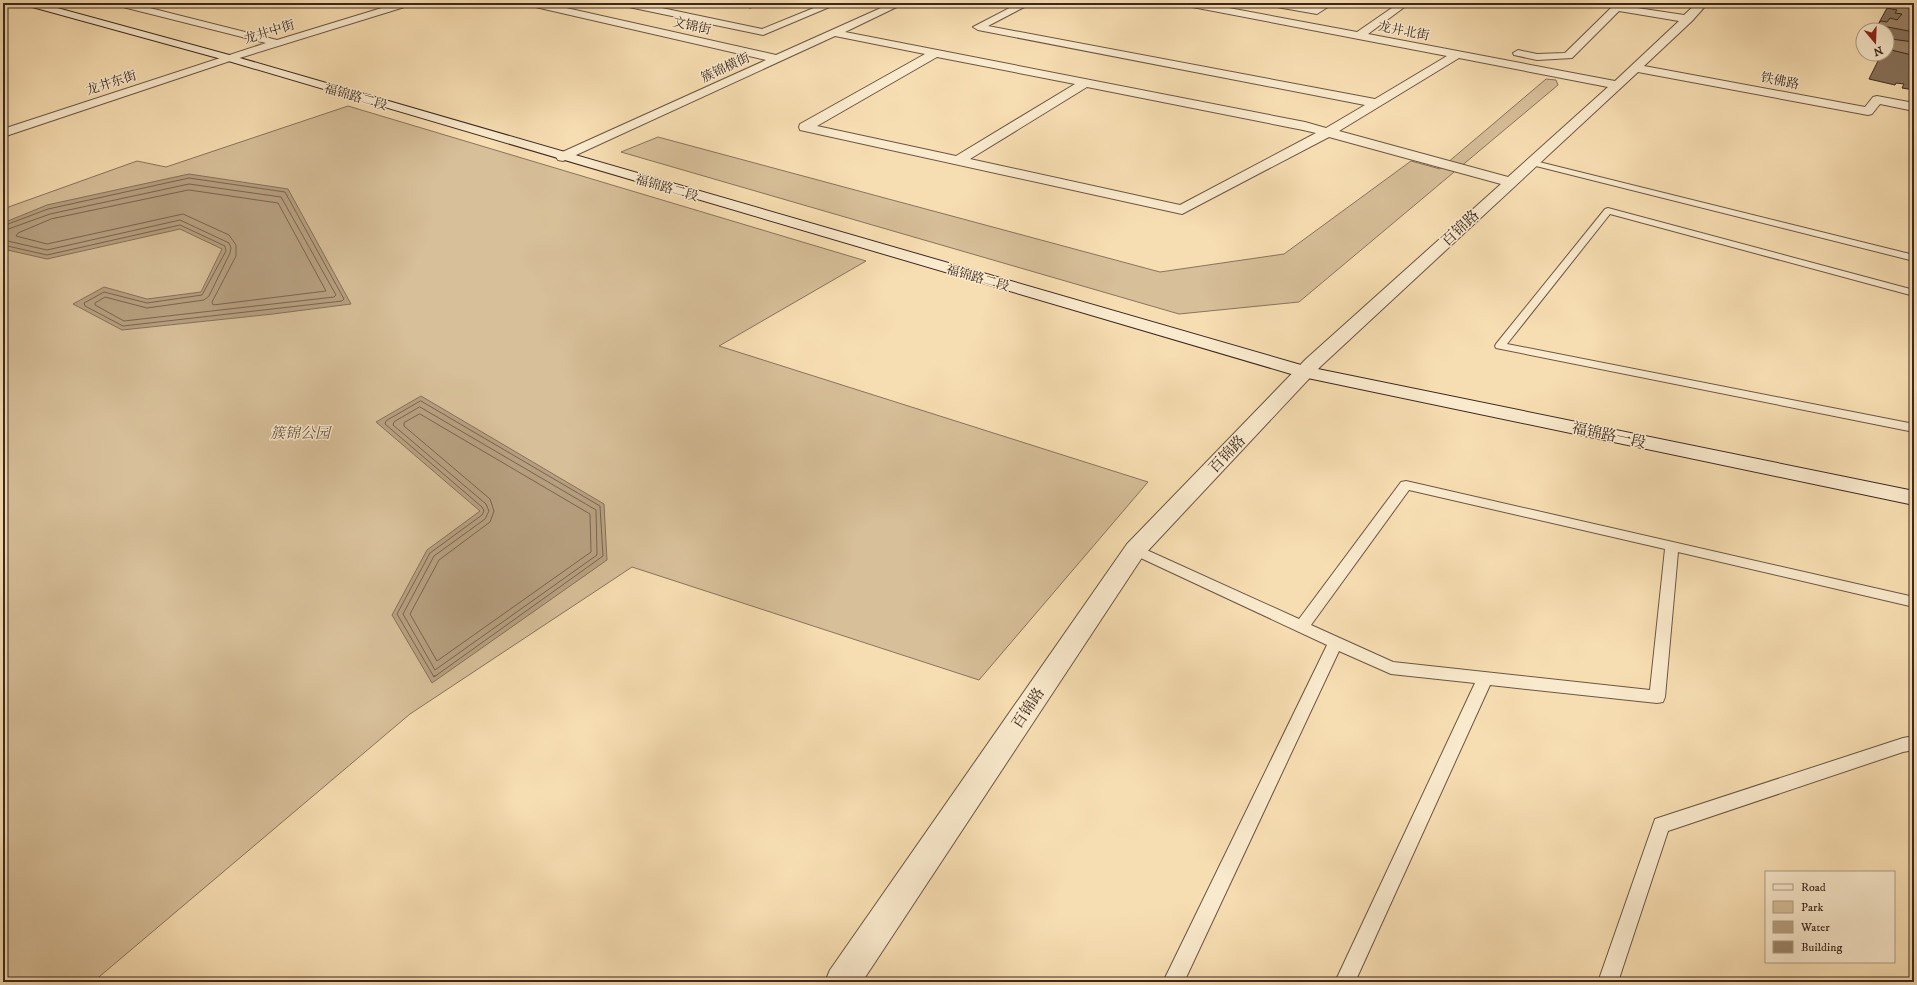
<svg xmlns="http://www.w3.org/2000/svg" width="1917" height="985" font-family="'IM FELL DW Pica','Noto Serif SC',serif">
  <rect width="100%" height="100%" fill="#f7deb2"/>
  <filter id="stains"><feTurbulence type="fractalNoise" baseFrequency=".005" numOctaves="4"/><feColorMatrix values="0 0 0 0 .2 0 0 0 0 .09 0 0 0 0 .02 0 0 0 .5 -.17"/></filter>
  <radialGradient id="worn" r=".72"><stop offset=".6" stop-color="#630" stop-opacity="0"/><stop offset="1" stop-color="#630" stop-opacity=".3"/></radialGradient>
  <path fill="#d7bf99" stroke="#8a735c" d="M1546,79l10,1 2,5 -259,217 -120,12 -558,-162 37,-15 502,135 124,-18 127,-93 29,8z
    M348,106l518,155 -147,85 429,136 -169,198 -347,-113 -222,147 -317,268h-90v-773l134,-48 29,6z"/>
  <path fill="#b7a080" stroke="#867059" d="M189,174l99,15 63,115 -78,10 -151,16 -49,-26 31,-17 43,12 54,-7 21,-43 -42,-20 -133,30 -44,-10v-26l44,-18z
    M421,396l183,108 3,56 -175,123 -40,-68 35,-65 53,-39 -104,-89z"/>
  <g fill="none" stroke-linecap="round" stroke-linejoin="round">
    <path stroke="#7a644f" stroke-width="1" d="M189,190l89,13 48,88 -113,14 -1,-3 24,-46v-11l-7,-10 -46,-21 -136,30 -31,-8 2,-3 33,-14z
      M3,226l45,-17 141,-31 96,14 59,107 -2,2 -219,25 -38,-20 -1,-3 20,-11 43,11 55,-8 24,-44 -1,-5 -45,-21 -133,30 -44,-10
      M3,231l47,-17 139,-30 92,13 55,98 -2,2 -210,24 -29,-16v-2l10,-6 42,11 57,-8 5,-4 21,-43 1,-5 -2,-5 -49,-23 -133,30 -44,-10
      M421,401l179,105 3,50 -169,121 -37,-63 33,-61 52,-38 2,-4 -2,-4 -97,-83 1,-3z
      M420,407l176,103 1,45 -162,115 -32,-56 31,-58 51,-37 4,-8 -3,-7 -93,-79 1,-3z
      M420,414l170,100 1,38 -154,109 -27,-47 29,-54 51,-38 4,-11 -4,-12 -86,-73v-3z"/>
    <path stroke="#7a644f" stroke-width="1.5" d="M434,676h1"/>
    <defs>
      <path id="lane" d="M1528,160h3l383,95v6l-386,-97z
        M1608,208l306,82v6l-304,-82 -103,130 407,80v8l-418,-84 -1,-2 1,-2 109,-135z
        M1406,481l508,116v10l-236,-55 -13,145 -2,5 -6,1 -167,-18 -135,297h-20l140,-299 -84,-9 -52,-23 -155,331h-21l164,-337 -197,-92 -2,-3 2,-3 5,-2 5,2 159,72 102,-137zM1409,490l256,59 -15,141 -257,-28 -82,-37z
        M1914,736v14l-11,2 -235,79 -50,151h-20l57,-163 248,-81z"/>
      <path id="street" d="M113,3h17l147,37 121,-37h15l-2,2 -178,55 -230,77v-8l263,-86 -151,-38z
        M526,3h18l232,52 116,-52h13l-60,29 460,90 21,6 39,-23 -387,-75 -5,-3 46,-24h13l-44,23 387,73 72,-43 -260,-50 -5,-3h20l155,29 42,-29h11l-42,31 247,47 64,-60 -60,-10 -47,47 -35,2 -23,-5 -1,-2 5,-3 19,4 28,-1 51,-50h11l-3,3 60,9 13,-12h11l-16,18 -48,45 221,41 8,-10 4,-1 37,7v8l-34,-7 -8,10 -4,1 -230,-43 -318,295 -177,189 -281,426h-37l5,-12 297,-426 179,-185 195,-175 -172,-47 -147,77 -382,-84 -1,-3 1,-3 125,-70 -90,-18 -272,125 -5,-1 -2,-3 2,-3 208,-94 -235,-54zM937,57l138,27 -119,72 -139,-30zM1459,58l149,29 -100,90 -169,-46zM1087,87l216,43 13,3 -136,72 -210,-46z
        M619,3h19l124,26 64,-26h13l-76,32 -139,-29z
        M1266,3h22l27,5 7,-5h12l-17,11 -46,-8z"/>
      <path id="secondary" d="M23,3h16l194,53 1075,311 606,124v14l-616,-129 -1073,-316 -200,-55z"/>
    </defs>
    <use href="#lane" stroke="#6b5543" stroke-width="2"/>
    <use href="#street" stroke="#6b5543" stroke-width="2"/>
    <use href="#secondary" stroke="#3c271e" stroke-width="2"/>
    <path stroke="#3c271e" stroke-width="1" stroke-dasharray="0.5 1" stroke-linecap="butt" d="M741,3l15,3 -7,3
      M756,6l10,-3"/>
    <use href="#lane" fill="#faeacd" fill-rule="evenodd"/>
    <use href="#street" fill="#faeacd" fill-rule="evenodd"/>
    <use href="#secondary" fill="#faeacd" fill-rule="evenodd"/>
  </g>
  <path fill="#87735c" stroke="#3c271e" d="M1914,6v84l-12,-2 2,-4 -8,-1 -1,2 -26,-6 11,-22 -16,-3h23v-24h-12l12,-22z"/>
  <path fill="#9d866b" stroke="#3c271e" d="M1890,4l24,2v26l-37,-7 4,-4 6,1 3,-4 7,2 5,-6 -7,-1 2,-3 -10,-2z
    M1891,39l23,3v11h-1l-1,2 -25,-6v-3z"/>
  <g text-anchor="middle" stroke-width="3" stroke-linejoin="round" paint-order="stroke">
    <g font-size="13" fill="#3c271e" stroke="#faeacd">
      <text transform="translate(692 25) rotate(13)" y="5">文锦街</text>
      <text transform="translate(1404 30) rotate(11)" y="5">龙井北街</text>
      <text transform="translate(269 31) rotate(-17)" y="5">龙井中街</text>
      <text transform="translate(725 67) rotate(-25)" y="5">簇锦横街</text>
      <text transform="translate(1780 80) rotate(11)" y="5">铁佛路</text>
      <text transform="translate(111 82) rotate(-18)" y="5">龙井东街</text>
      <text transform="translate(356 96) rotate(16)" y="5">福锦路二段</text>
      <text transform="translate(667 187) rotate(16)" y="5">福锦路二段</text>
      <text transform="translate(978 277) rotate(16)" y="5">福锦路二段</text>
    </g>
    <g font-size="15" fill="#3c271e" stroke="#faeacd">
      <text transform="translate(1460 228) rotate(-43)" y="5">百锦路</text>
      <text transform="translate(1609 435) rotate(12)" y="5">福锦路一段</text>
      <text transform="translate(1227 454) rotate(-46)" y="5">百锦路</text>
      <text transform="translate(1028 708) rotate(-56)" y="5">百锦路</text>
    </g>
    <g font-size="15" font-style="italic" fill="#634d3d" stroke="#faeacd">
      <text x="300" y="438">簇锦公园</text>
    </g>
  </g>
  <rect width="1917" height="985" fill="none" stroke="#f7deb2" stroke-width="16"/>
  <rect x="4" y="4" width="1909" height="977" fill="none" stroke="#3c271e" stroke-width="2"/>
  <rect x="8" y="8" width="1901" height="969" fill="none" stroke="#3c271e"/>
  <rect x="1765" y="871" width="130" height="92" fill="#faeacd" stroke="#ae9c87"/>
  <rect x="1773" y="884" width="20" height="6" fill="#faeacd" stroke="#ae9c87"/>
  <text x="1801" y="891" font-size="12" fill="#3c271e">Road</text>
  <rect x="1773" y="901" width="20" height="12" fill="#d7bf99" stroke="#ae9c87"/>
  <text x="1801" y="911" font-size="12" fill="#3c271e">Park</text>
  <rect x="1773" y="921" width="20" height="12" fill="#b7a080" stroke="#ae9c87"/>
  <text x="1801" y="931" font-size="12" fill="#3c271e">Water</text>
  <rect x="1773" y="941" width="20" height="12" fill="#9d866b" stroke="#ae9c87"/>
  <text x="1801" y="951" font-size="12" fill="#3c271e">Building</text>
  <g transform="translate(1875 42) rotate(161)"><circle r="19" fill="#faeacd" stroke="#ae9c87"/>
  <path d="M0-3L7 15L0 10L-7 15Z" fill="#8f2418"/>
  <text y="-6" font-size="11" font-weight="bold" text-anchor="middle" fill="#3c271e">N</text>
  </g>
  <rect width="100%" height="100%" filter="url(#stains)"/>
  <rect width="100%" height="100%" fill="url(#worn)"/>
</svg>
